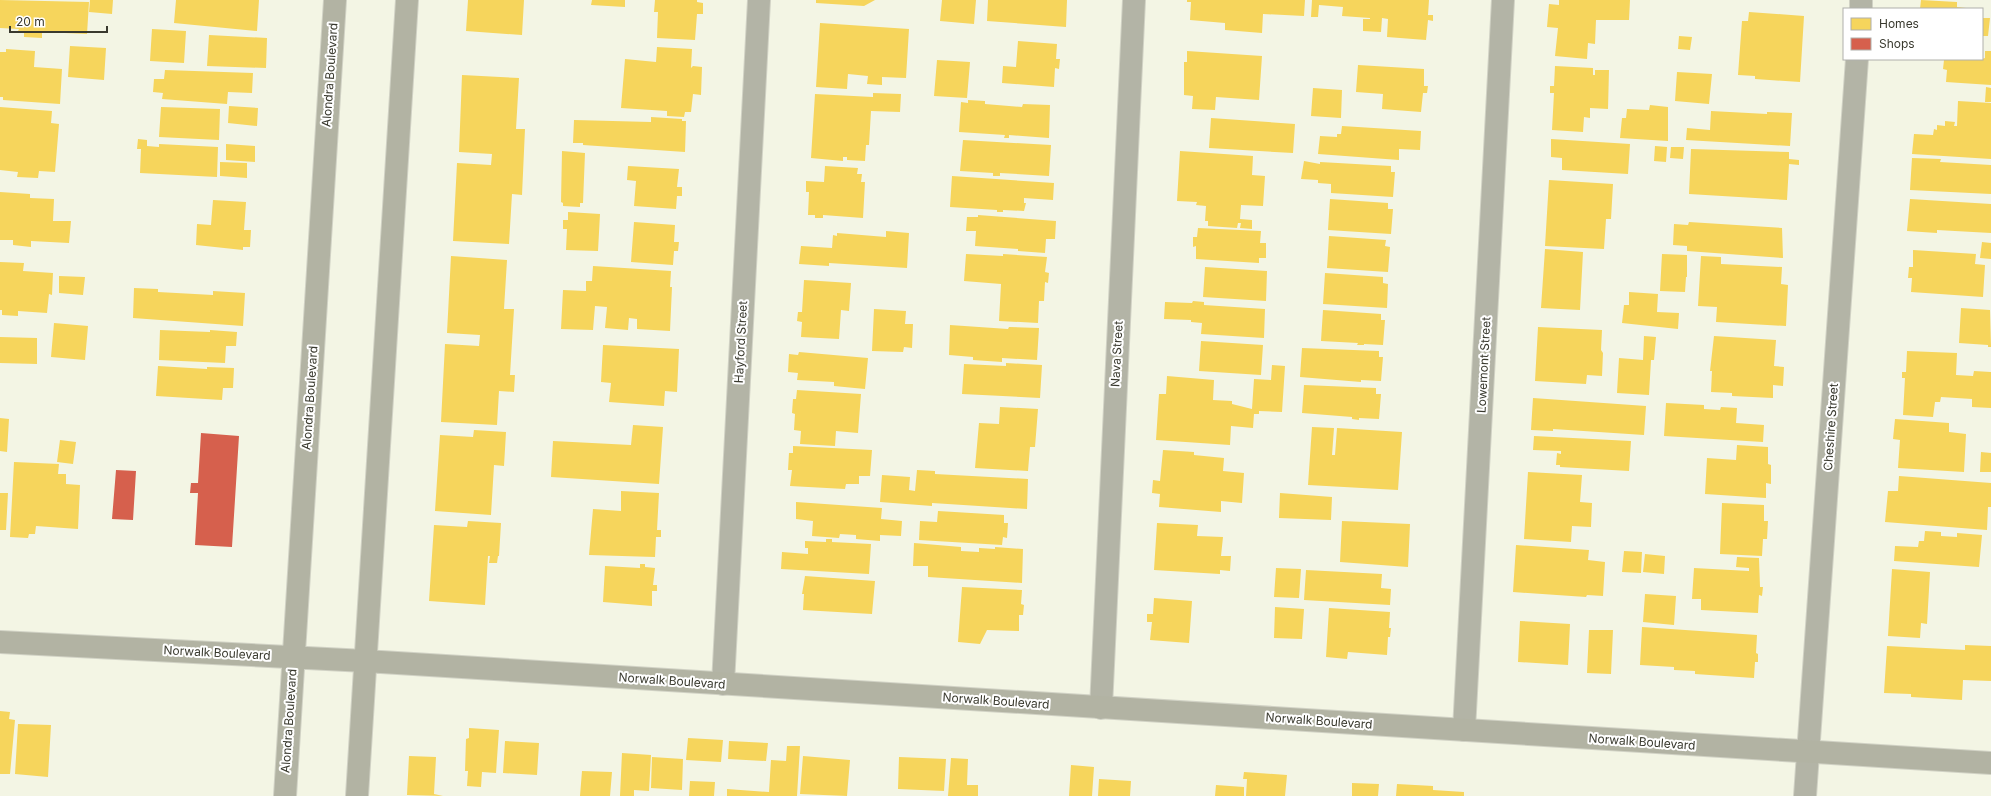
<svg xmlns="http://www.w3.org/2000/svg" width="1991" height="796" font-family="Inter,sans-serif">
  <rect width="100%" height="100%" fill="#f3f5e4"/>
  <path fill="#f6d55c" d="M0,0l89,2 -2,32 -45,-2v6l-18,-1v-6h-6l1,-2 -19,-1z
    M90,0h23l-1,14 -23,-2z
    M176,0h83l-2,31 -83,-8z
    M468,0h56l-2,35 -56,-4z
    M592,0h33v7l-34,-2z
    M655,0h42v2l6,1v11h-6l-2,26 -38,-2 1,-26h-4z
    M816,0h59l-11,6 -48,-3z
    M942,0h34l-2,24 -34,-3z
    M988,0h79l-1,27 -79,-6z
    M1187,0h118l-1,16 -41,-2 -1,19 -37,-3v-7l-35,-3 1,-18h-4z
    M1312,0h117l-1,15h5v6l-5,-1 -2,20 -39,-3 1,-18 -6,-1 -1,14 -18,-1v-12h7v-1l-28,-2 1,-9 -24,-2 -1,12h-7z
    M1559,0h71l-1,20h-33l-1,24 -7,-1 -1,16 -32,-3 3,-28 -11,-1 2,-23 10,1z
    M1921,0l36,2v5l18,2h-55z
    M1749,12l55,4 -4,66 -45,-3v-3l-17,-1 4,-54h6z
    M1982,18h8l-2,18h-6z
    M820,23l89,6 -3,49 -24,-1v8l-15,-1 1,-8 -20,-2 -1,15 -31,-2z
    M152,29l34,2 -2,32 -34,-2z
    M209,35l58,3 -1,30 -59,-2z
    M1679,36l13,1 -2,13 -12,-1z
    M1018,41l39,3 -1,15h4l-1,10 -4,-1 -1,19 -52,-4 1,-17 13,1z
    M70,46l36,2 -2,32 -36,-3z
    M657,47l35,2 -1,19 2,-2 9,1 -1,28 -8,-1 -2,18h-6l-1,5 -17,-1v-5l-46,-3 4,-49 31,3z
    M6,49l29,2 -1,16 28,2 -2,35 -57,-4v-3h-3v-45h6z
    M1187,51l75,5 -3,44 -43,-3 -1,13 -23,-1 1,-13 -9,-1v-33h3z
    M1985,51h6v34l-45,-3 1,-12 -4,-1 1,-9 38,-1 3,-1z
    M937,60l33,2 -3,36 -33,-2z
    M1358,65l66,4v17h4l-1,7h-4l-2,19 -39,-3 1,-15 -27,-2z
    M1555,66l38,2v7h2v-5h14l-1,39 -18,-1v10l-6,-1 -1,15 -31,-2 2,-37h-4v-7h4z
    M165,70l88,3 -1,20 -24,-1 -1,12 -65,-5 1,-6 -10,-1 1,-13h10z
    M1677,72l35,2 -3,30 -34,-3z
    M462,75l57,3 -3,51h9l-3,66 -10,-1 -3,50 -56,-3 4,-78 34,2 1,-11 -33,-2z
    M1986,87l5,1v14h-6z
    M1313,88l29,2 -1,28 -30,-2z
    M873,93l28,1 -1,18 -29,-1 -2,34h-3l-1,16 -18,-1v-3h-4v4l-32,-3 4,-64 58,3z
    M968,100l17,1v3l37,3 1,-3 27,1 -1,33 -40,-3v3h-5l1,-3 -46,-3 2,-30 7,1z
    M1958,101l33,2v56l-79,-5 2,-20 19,1 1,-6 3,1v-5l8,1v-5l10,1 -1,4h3z
    M1650,105l18,2v34l-48,-3 2,-20h4l1,-9 22,1z
    M229,106l29,2 -1,18 -29,-3z
    M0,107l52,4 -1,12 8,1 -4,48 -16,-1 -1,7 -21,-1 1,-5 -18,-2z
    M161,107l59,2 -1,31 -60,-3z
    M1711,111l56,3v-2l25,1 -2,33 -104,-6 1,-12 23,2z
    M651,117l31,2v2h4l-1,31 -102,-7v-2h-10l1,-23 77,2z
    M1211,118l84,6 -2,29 -84,-5z
    M1342,126l79,5 -1,19 -21,-1v11l-81,-6 2,-18 17,1v-3h4z
    M138,139l9,1v6l12,1v-3l59,3 -1,30 -77,-4 1,-24h-4z
    M1551,139l79,5 -2,30 -66,-4v-12l-11,-1z
    M963,140l88,5 -2,31 -49,-3v3h-7v-3l-33,-2z
    M226,144l29,2v16l-29,-2z
    M1655,146l12,1 -1,15 -12,-1z
    M1671,147h13l-1,12 -13,-1z
    M1691,149l98,3v7l10,1v5l-10,-1 -2,36 -98,-6z
    M562,151l23,2 -2,50h-3v4l-17,-1v-3l-2,-1z
    M1180,151l73,5 -1,19 13,1 -2,30 -22,-1 -1,14 12,1v9l-12,-1 1,-5h-3l-1,5 -29,-2v-5h-3l1,-15 -10,-1 1,-3 -20,-1z
    M1912,158l29,1 -1,3 51,3v29l-81,-4z
    M1304,161l16,3v-2l71,4v6h4l-2,25 -62,-4v-9l-13,-1v-3l-17,-1z
    M220,162l27,1v15l-27,-2z
    M628,166l51,3 -2,18h5v9h-5l-1,13 -42,-3 2,-25 -9,-1z
    M825,166l33,2 -1,6h5l-1,8h4l-2,36 -40,-3v3h-8v-3h-7l1,-23h-3v-11l18,1z
    M952,176l102,7 -1,17 -29,-2v5h2l-2,8 -21,-1v2h-6v-2l-47,-3z
    M1549,180l64,4 -2,35h-5l-2,30 -59,-3z
    M0,192l30,2v4l24,1 -1,22h18l-2,22 -38,-2v6l-18,-2v-5h-13z
    M1330,199l58,4v6h5l-2,25 -63,-4z
    M1910,199l81,5v29l-54,-3v3l-30,-2z
    M213,200l33,2 -2,28h7l-1,17h-7v3l-47,-5 1,-21 14,1z
    M568,212l32,2 -2,37 -32,-1 1,-21h-4v-9h5z
    M978,215l78,6 -1,18h-9l-1,14 -27,-2v-2l-43,-3 1,-15h-10l1,-14h11z
    M634,222l41,3 -1,17h5l-1,9h-4l-1,14 -42,-3z
    M1689,222l93,6 1,30 -96,-7v-5l-14,-1 1,-21 14,1z
    M1198,228l63,3 -1,12h6v15h-7v5l-63,-4v-13l-3,1v-10h4z
    M886,231l23,2 -2,35 -78,-5v3l-30,-2 2,-18 31,2 1,-13 4,1v-3l49,4z
    M1329,236l57,4 -1,6 5,1 -2,25 -61,-4z
    M1982,242l9,1v16l-11,-1z
    M1545,249l38,3 -3,58 -39,-2z
    M1913,250l63,4 -1,10 10,1 -2,32 -72,-5 1,-14h-4l1,-11h4z
    M966,254l37,2v-2l44,3 -2,15 4,1 -1,10 -3,-1 -1,19h-5l-1,22 -39,-2 2,-37 -37,-3z
    M1662,254l25,1v22h-1l-1,15 -25,-1z
    M451,256l56,4 -3,49h10l-4,66h5l-1,17 -15,-1 -2,34 -56,-3 4,-78 34,2 1,-11 -33,-2z
    M1701,256l20,1v7l61,3 -1,17 7,1 -2,41 -70,-4 1,-15 -19,-1z
    M0,262l24,1 -1,8 30,2 -1,22 -3,-1 -2,19 -29,-2v5l-16,-1v-5h-2z
    M593,266l78,5 -1,16h2l-2,44 -33,-2v-10l-8,-1 -1,12 -23,-2 2,-21 -12,-1 -2,24 -32,-1 2,-39 23,1v-10h6z
    M1205,267l62,4 -1,30 -63,-4z
    M1325,273l58,4v6l5,1 -1,24 -64,-4z
    M59,276l26,1 -2,18 -24,-2z
    M804,280l47,3 -2,28 -8,-1 -2,29 -38,-2 1,-15 -5,-1 1,-9h4z
    M134,288l24,1v3l55,3v-4l32,2 -2,33 -110,-8z
    M1629,292l29,2 -1,18 22,1 -1,16 -56,-6 2,-18h5z
    M1193,301l11,1v3l61,4 -1,29 -63,-4 1,-11 -11,-1v-2l-27,-1 1,-17 27,1z
    M1961,308l29,2 1,37h-3v-2l-29,-2z
    M874,309l32,2 -1,13h8l-1,24 -8,-1 -1,5 -31,-1z
    M1323,310l58,4v6h4l-2,25 -19,-1v1h-7l1,-2 -37,-2z
    M54,323l34,3 -3,34 -34,-3z
    M950,325l58,4 1,-2 30,1 -2,32 -35,-2v4l-29,-2v-3l-24,-2z
    M1538,327l64,3 -1,20 2,3 -1,23 -15,-1 -1,9 -51,-3z
    M160,330l50,2v-2l27,2 -1,14h-10l-1,17 -66,-3z
    M1644,336l12,1 -2,23h-3l-2,35 -32,-2 2,-35 24,2z
    M1714,336l62,4 -2,26 10,1 -1,19 -10,-1v13l-41,-2v-3l-21,-1 1,-21h-2z
    M0,337l37,1v26l-37,-1z
    M1201,341l62,4 -2,30 -62,-4z
    M603,345l76,4 -2,43 -12,-1 -1,15 -55,-4 2,-19 -10,-1z
    M1302,348l77,3v6h4l-2,24 -20,-1v2l-61,-5z
    M1907,351l50,2 -1,22 17,1 1,-5 17,1v36l-19,-1v-8l-31,-2 -1,5h-5l-2,15 -30,-2 2,-37h-3v-6h4z
    M799,352l69,6 -3,31 -31,-3v-4l-37,-2 1,-7 -10,-1 1,-18 9,1z
    M1006,363l36,2 -2,33 -78,-4 2,-30 42,2z
    M1272,365l13,1 -3,46 -23,-1v3h-5l-1,14 -22,-2 -1,19 -74,-5 3,-46h7l1,-18 47,4 -1,20 19,1v3l20,5 2,-30 17,1z
    M158,366l49,3v-2l27,1 -1,20h-10l-1,12 -66,-4z
    M1304,385l72,3v6h5l-2,25 -20,-1v2l-7,-1v-2l-50,-4z
    M797,390l64,4 -3,39 -22,-2 -1,15 -35,-2 1,-13 -7,-1 1,-16 -3,-1 1,-14h3z
    M1533,398l113,8 -2,29 -91,-6v2l-22,-1z
    M1666,403l38,2v4l16,1 1,-3 16,1 -1,15 28,2 -1,17 -99,-6z
    M1000,407l38,2 -3,38h-5l-2,24 -53,-3 4,-45 20,1z
    M0,418l9,1 -2,33 -7,-1z
    M1895,419l54,4v9l17,2 -2,38 -66,-4 2,-28 -7,-1z
    M633,425l30,2 -4,57 -108,-7 2,-36 78,4z
    M1312,427l22,1 -2,27h3l2,-27 65,4 -4,58 -90,-5z
    M474,430l32,2 -2,34 -10,-1 -3,50 -56,-4 5,-76 33,2z
    M1534,436l97,5 -2,30 -69,-4v-2h-4l1,-12 4,1v-3l-28,-1z
    M60,440l16,2 -3,22 -16,-2z
    M1737,445l31,2v17l3,1v19l-5,-1v15l-61,-4 2,-36 29,2z
    M793,446l79,4 -2,26h-11v8h-13l-1,5 -55,-3 2,-16h-4l1,-17h4z
    M1163,450l31,2v3l30,3 -1,13 21,2 -2,30 -21,-2v11l-62,-5 1,-13 -8,-1 1,-13 7,1z
    M1981,452l10,1v19h-11z
    M14,462l45,2 -1,10h8v10l14,1 -2,44 -42,-3 -1,8h-6l-1,4 -18,-1z
    M917,470l18,1v3l93,5 -1,30 -95,-6v3l-52,-4 2,-27 28,2 -1,13 6,1z
    M1528,472l54,3 -2,27 12,1 -1,24 -19,-1 -1,16 -47,-3z
    M1899,476l92,7v24h-3l-1,23 -102,-8 3,-31h10z
    M621,491l38,2 -2,37h4v7h-5l-1,20 -66,-2 4,-46 28,2z
    M0,493h8l-2,37h-6z
    M1280,493l52,4 -1,23 -52,-2z
    M796,502l86,6 -1,11 21,2 -1,15 -21,-1v6l-24,-2v-4l-16,-1 -1,4 -27,-2 1,-15 -17,-2z
    M1722,503l42,2v16h4l-1,18h-4l-1,17 -42,-2z
    M938,511l66,4v8h4l-1,15 -4,-1 -1,8 -83,-5 1,-19 17,1z
    M468,521l33,2 -2,33h-1l-1,7h-8l1,-7h-2l-3,49 -56,-4 5,-76 33,2z
    M1342,521l68,3 -2,43 -68,-5z
    M1157,523l41,2 -1,11 26,1 -2,19h10l-1,15 -10,-1v4l-66,-4z
    M1925,531l16,1v4l16,1v-4l25,2 -3,32 -85,-6 1,-15 23,1 1,-6h5z
    M826,539h6v3l39,2 -2,30 -88,-5 1,-17 26,2v-6h-3v-7l21,1z
    M914,543l47,4v4l18,1v-4l16,1v-2l28,2 -1,34 -94,-6v-11h-15z
    M1516,545l73,5 -1,10 17,2 -2,34 -16,-1 -1,2 -73,-5z
    M1624,551l18,1 -1,21 -19,-1z
    M1645,554l20,2 -1,18 -21,-2z
    M1737,557l22,1 1,29h3l-1,9 -3,-1 -1,18 -57,-3v-11h-9l2,-31 55,3v-3l-13,-1z
    M640,564h5v3l10,1 -2,17h4v6h-5v15l-49,-4 2,-36 35,2z
    M1276,568l25,1 -2,29 -25,-1z
    M1892,569l38,3 -3,52 -6,-1 -1,15 -32,-2z
    M1306,570l76,4 -1,14 10,1 -1,16 -86,-5z
    M805,576l70,5 -3,33 -69,-4 1,-16h-2z
    M962,587l60,3 -1,14 3,1 -1,10h-4v16l-32,-1 -7,14 -22,-2z
    M1645,594l31,2 -2,29 -31,-3z
    M1154,598l38,3 -3,42 -39,-3 2,-18h-5v-8h6z
    M1275,607l29,2 -2,30 -28,-1z
    M1329,608l61,4 -1,16h2l-1,9h-2l-1,18 -39,-3 -1,7 -21,-2z
    M1520,621l50,3 -2,41 -50,-3z
    M1642,627l115,8 -1,18 2,1v8h-3l-1,16 -59,-4v-3l-21,-1v-3l-34,-2z
    M1589,630h24l-2,44 -24,-1z
    M1965,645l26,1v35l-28,-1 -1,20 -51,-3v-3l-27,-1 3,-47 78,4z
    M0,711l10,1 -1,7 6,1 -5,54h-10z
    M18,724l33,1 -3,52 -33,-3z
    M469,728l30,2 -3,43 -14,-1 -1,15 -14,-1 1,-15h-3l1,-32 3,-1z
    M688,738l35,2 -2,22 -35,-2z
    M505,741l34,2 -2,32 -34,-2z
    M729,741l39,2 -2,18 -38,-2z
    M787,746h13l-3,50h-70v-7l42,3 2,-32 15,1z
    M622,753l29,2 -2,36 -15,-1v6h-14z
    M409,756l27,1 -2,37 9,2 -36,-1z
    M803,756l47,4 -3,36 -47,-2z
    M652,757l31,2 -1,31 -31,-2z
    M899,757l47,2 -2,32 -46,-2z
    M951,758l17,1 -1,26h11v11h-30z
    M1071,765l23,2 -2,29h-23z
    M582,771l30,1 -2,24h-30z
    M1244,772l43,3 -2,21h-39l1,-17h-4z
    M1099,779l32,2 -1,15h-32z
    M690,781l25,1 -1,14h-25z
    M1352,783l27,1 -1,12h-26z
    M1397,784l36,2v4l31,2v4h-68z
    M1216,785l28,2v9h-29z"/>
  <path fill="#d6604d" d="M201,433l38,3 -7,111 -37,-2 3,-52h-8l1,-10h7z
    M116,470l20,1 -3,49 -21,-1z"/>
  <g fill="none" stroke-linecap="round" stroke-linejoin="round">
    <defs>
      <path id="street" d="M1861,9v-9
        M723,684l36,-684
        M1101,708l33,-708
        M1464,730l39,-730
        M1805,796l52,-737"/>
      <path id="secondary" d="M0,642l365,19 1626,102
        M285,796l50,-796
        M357,796l50,-796"/>
    </defs>
    <use href="#street" stroke="#d1d2c5" stroke-width="24"/>
    <use href="#secondary" stroke="#d1d2c5" stroke-width="24"/>
    <use href="#street" stroke="#b3b4a6" stroke-width="22"/>
    <use href="#secondary" stroke="#b2b3a3" stroke-width="22"/>
  </g>
  <g text-anchor="middle" stroke-width="4" stroke-linejoin="round" paint-order="stroke">
    <g font-size="12" fill="#39392e" stroke="#fff">
      <text transform="translate(330 75) rotate(-86)" y="4">Alondra Boulevard</text>
      <text transform="translate(741 342) rotate(-87)" y="4">Hayford Street</text>
      <text transform="translate(1117 354) rotate(-87)" y="4">Nava Street</text>
      <text transform="translate(1484 365) rotate(-87)" y="4">Lowemont Street</text>
      <text transform="translate(310 398) rotate(-86)" y="4">Alondra Boulevard</text>
      <text transform="translate(1831 427) rotate(-86)" y="4">Cheshire Street</text>
      <text transform="translate(217 653) rotate(3)" y="4">Norwalk Boulevard</text>
      <text transform="translate(672 681) rotate(4)" y="4">Norwalk Boulevard</text>
      <text transform="translate(996 701) rotate(4)" y="4">Norwalk Boulevard</text>
      <text transform="translate(289 721) rotate(-86)" y="4">Alondra Boulevard</text>
      <text transform="translate(1319 721) rotate(4)" y="4">Norwalk Boulevard</text>
      <text transform="translate(1642 742) rotate(4)" y="4">Norwalk Boulevard</text>
    </g>
  </g>
  <rect x="1843" y="8" width="140" height="52" fill="#ffffff" stroke="#b0b0ab"/>
  <rect x="1851" y="18" width="20" height="12" fill="#f6d55c" stroke="#b0b0ab"/>
  <text x="1879" y="28" font-size="12" fill="#39392e">Homes</text>
  <rect x="1851" y="38" width="20" height="12" fill="#d6604d" stroke="#b0b0ab"/>
  <text x="1879" y="48" font-size="12" fill="#39392e">Shops</text>
  <path d="M10 26v6h97v-6" fill="none" stroke="#39392e" stroke-width="2"/>
  <text x="16" y="26" font-size="12" fill="#39392e" stroke="#ffffff" stroke-width="3" paint-order="stroke">20 m</text>
</svg>
